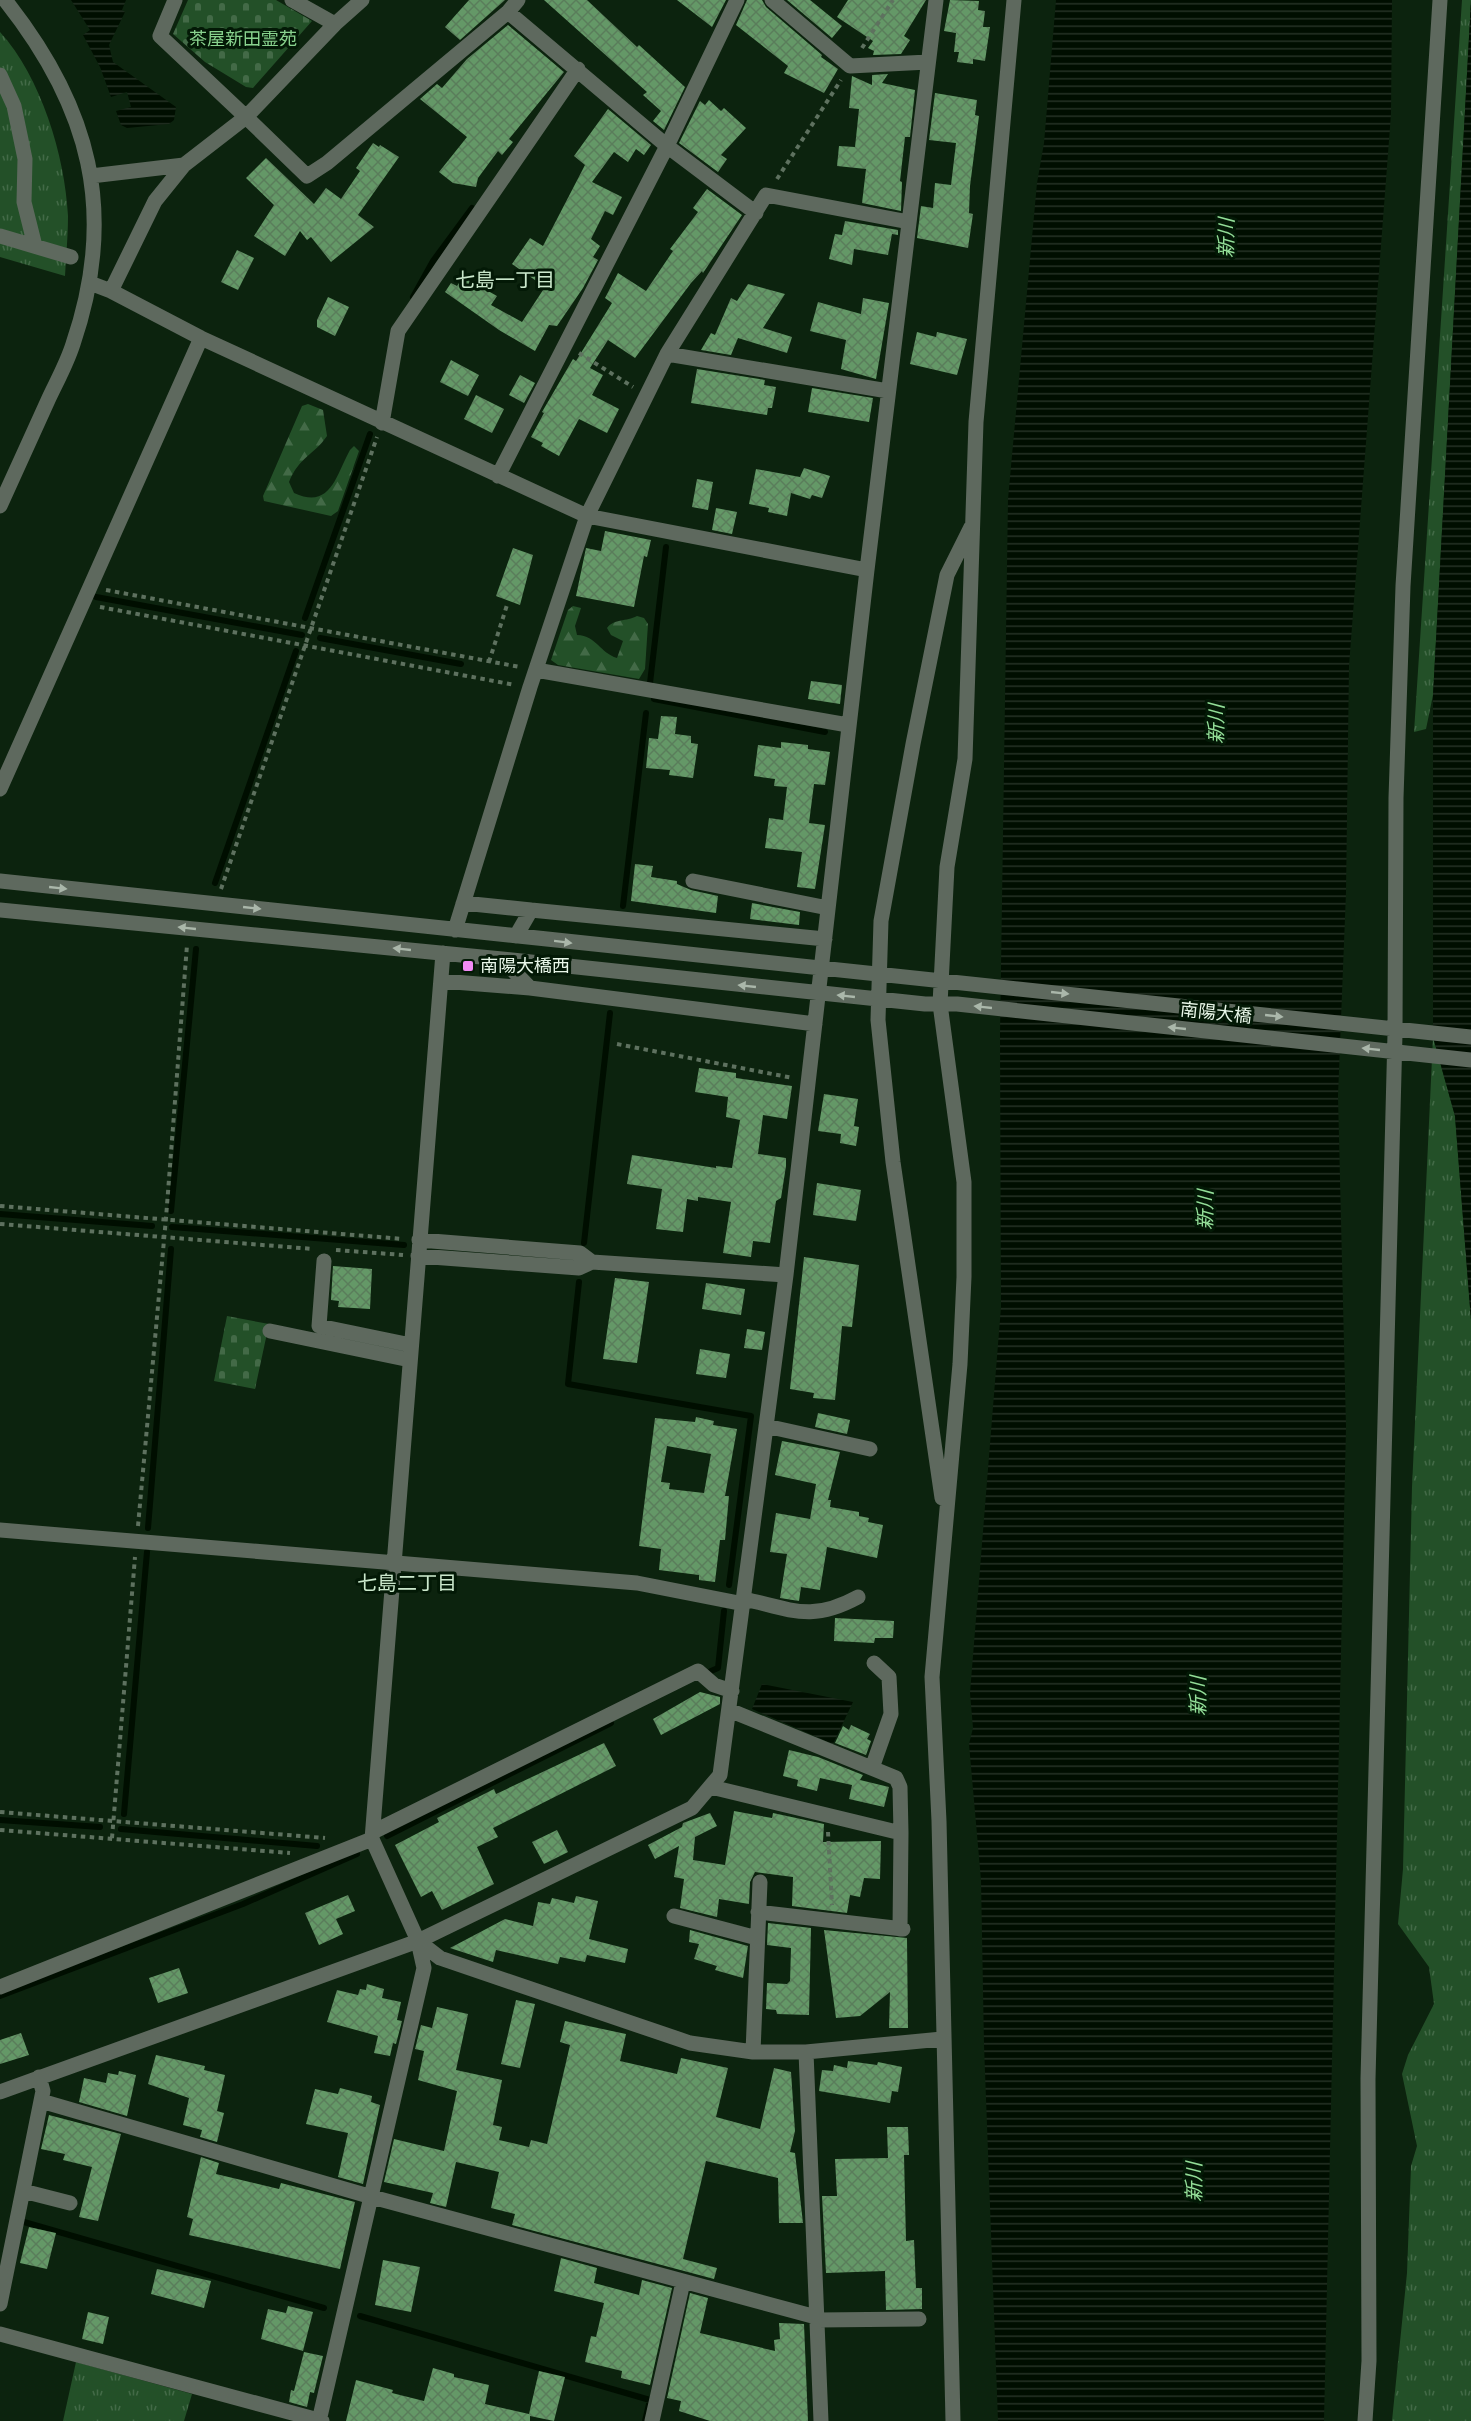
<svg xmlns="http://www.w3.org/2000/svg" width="1471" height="2421" font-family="Arial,'Noto Sans JP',sans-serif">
  <defs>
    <pattern id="grass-tufts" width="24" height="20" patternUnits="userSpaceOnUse" patternTransform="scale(1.5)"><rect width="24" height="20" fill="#235028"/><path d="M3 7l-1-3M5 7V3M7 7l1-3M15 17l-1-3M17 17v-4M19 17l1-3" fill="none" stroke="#436a47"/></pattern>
    <pattern id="forest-firs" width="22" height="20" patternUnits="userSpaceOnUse" patternTransform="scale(1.5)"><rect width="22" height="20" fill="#235028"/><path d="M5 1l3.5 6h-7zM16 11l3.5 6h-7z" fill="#436a47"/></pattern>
    <pattern id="cemetery-stones" width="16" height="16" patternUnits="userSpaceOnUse" patternTransform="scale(1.5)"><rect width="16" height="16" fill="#235028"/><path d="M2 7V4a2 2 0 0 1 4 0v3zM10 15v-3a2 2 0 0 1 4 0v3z" fill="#436a47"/></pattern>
    <pattern id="water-rules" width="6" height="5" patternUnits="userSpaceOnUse" patternTransform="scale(1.5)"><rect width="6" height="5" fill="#000e00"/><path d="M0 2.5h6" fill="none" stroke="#253225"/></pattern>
    <pattern id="building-cross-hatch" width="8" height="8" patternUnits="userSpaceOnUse" patternTransform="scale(1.5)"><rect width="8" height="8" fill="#649867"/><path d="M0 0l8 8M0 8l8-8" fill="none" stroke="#5a7d5b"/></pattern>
  </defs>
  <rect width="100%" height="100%" fill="#0c230e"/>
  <path fill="url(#grass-tufts)" d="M1462,0h9l-38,695 -7,34 -12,3z
    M0,32c41,45 65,124 68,184 0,20 -2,41 -3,60l-65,-19z
    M1433,1037l22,79 16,204v1101h-79l15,-148 4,-107 6,-20 -15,-72 6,-19 26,-51 -5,-37 -31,-43 5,-55 9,-382z
    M76,2362l116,32 -8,27h-121z"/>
  <path fill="url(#forest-firs)" d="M308,404l15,6 4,26c-13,19 -28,21 -38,46l5,11c37,17 42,-18 56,-43l4,-4 5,5 -21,60 -7,5 -67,-15 -1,-5 39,-90z
    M573,606l8,2 -6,18 2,9c20,1 23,18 40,23l6,-17 -12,-6 -4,-7c8,-10 19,-6 30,-12l7,2 4,6 -3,45 -6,10 -81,-14 -7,-5 17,-50z"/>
  <path fill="url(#cemetery-stones)" d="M188,0h88l36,21 -59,67 -7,-1 -41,-25 -32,-28z
    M227,1316l42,8 -14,65 -41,-8z"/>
  <path fill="url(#water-rules)" d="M71,0h55l-4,10 3,2 -16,33 4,17 63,45 -2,13 -5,4 -42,4 -6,-3 -5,-14 15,-4 -4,-15 -16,5 -11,-30 -17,-32 7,-5z
    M1056,0h336l-1,114 -42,552 -3,226 -8,204 8,331 -22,994h-326l-14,-376 -3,-165 -12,-136 4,-16 -3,-35 31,-386 -1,-272 8,-536 29,-316 7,-40z
    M1471,1v1319l-16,-204 -22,-79v-342z
    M762,1684l91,18 -20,42 -81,-35z"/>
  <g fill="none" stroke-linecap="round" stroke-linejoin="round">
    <path stroke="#000e00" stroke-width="6" d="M413,297l20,-36 39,-53
      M96,597l206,38
      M305,618l65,-184
      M320,638l141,26
      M650,683l16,-136
      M654,699l171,33
      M215,883l81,-232
      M623,906l23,-193
      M171,1211l25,-262
      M0,1214l152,12
      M172,1227l232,18
      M584,1243l26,-230
      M579,1282l-11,102 183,32 -22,169
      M148,1528l23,-279
      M711,1671l7,-3 6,-57
      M124,1814l23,-262
      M0,1820l100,7
      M121,1829l196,17
      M387,1836l224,-113
      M0,1996l243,-92 114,-50
      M24,2222l300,86
      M360,2316l290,84 -5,21"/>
  </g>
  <path fill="url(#building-cross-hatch)" fill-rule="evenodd" d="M469,0h36l-45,40 -15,-13z
    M544,0h43l50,47 2,-2 46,42 -21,43 -11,-9 8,-10 -18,-16 4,-3z
    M677,0h49l-14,27z
    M747,0h15l4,7 56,48 -1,2 17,12 -14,24 -40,-20 4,-7 -52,-41z
    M787,0h23l32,26 -10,12z
    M848,0h78l-22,36 6,4 -9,14 -28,1 1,-4 -6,-3 5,-7 -36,-24z
    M950,0l29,1 -1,9 7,1 -2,16h7l-5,34 -12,-2v5l-16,-2 2,-10h-5l2,-19 -12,-2z
    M508,25l56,47 -55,67 4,3 -11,13 -4,-4 -20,27 -2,9 -23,-4 -14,-11 28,-35 -47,-38 17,-15 5,4 25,-29z
    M888,74l-6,9 33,7 -5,47h-5l-5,44 2,1 -1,29 -39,-8 4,-34 -29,-3 2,-20 16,1 4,-38 -10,-1 3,-32 20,9v-10z
    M935,93l42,7 -2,15 4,1 -9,70 -1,27 4,1 -5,34 -51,-10 4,-32 12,2 2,-25 16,2 5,-42 -27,-3z
    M709,100l12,11 3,-3 22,20 -25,27 6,4 -9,13 -39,-29 21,-42 5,4z
    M608,109l43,36 -7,10 -8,-6 -8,13 -14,-10 -22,30 30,15 -9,18 -8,-4 -14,28 9,7 -7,11 5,3 -15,28 -26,38 -8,-1 -14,26 -36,-21 -54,-38 6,-9 6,3 6,-9 34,19 -6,9 31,17 23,-35 -33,-23 18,-26 13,8 42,-81 -11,-9z
    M373,143l6,4 1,-2 19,12 -41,58 16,12 -43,35 -20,-25 -4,3 -7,-9 -15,25 -31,-20 20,-31 -28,-27 20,-20 48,46 12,-16 15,11 19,-28 -4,-3z
    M707,189l35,26 -39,58 -1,-2 -11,12 -56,75 -27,-18 -18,28 13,7 -11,20 27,14 -12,24 -28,-14 -20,37 -18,-10 2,-3 -12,-6 13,-24 -2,-1 31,-53 3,2 36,-58 -7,-5 13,-25 28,18 27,-40 -3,-2 28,-37 -5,-4z
    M845,221l53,9v5l-6,-1 -4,21 -34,-6 -2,16 -23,-6 6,-25 7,1z
    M237,250l17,8 -16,32 -17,-8z
    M748,284l37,10 -22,34 29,9 -5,16 -49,-15 -7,17 -30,-5 10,-17 4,2 16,-37 6,3z
    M328,297l21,10 -14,29 -18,-9v-7z
    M863,298l26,5 -13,76 -35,-10 5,-29 -36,-9 8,-29 43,12z
    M917,332l19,5 1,-5 30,7 -10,36 -47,-11z
    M451,360l28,15 -11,21 -28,-14z
    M697,369l68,11 -1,5 12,2 -4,21h-4l-1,7 -76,-12z
    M520,375l15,8 -11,20 -15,-8z
    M812,388l61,10 -4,24 -61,-10z
    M476,395l28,14 -12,24 -28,-14z
    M804,468l26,8 -8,22 -10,-3 -2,4 -19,-6 -4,23 -19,-4 1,-4 -20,-4 7,-35 44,8z
    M697,479l16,3 -5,28 -16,-3z
    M716,508l21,4 -5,22 -20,-4z
    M605,531l46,9 -4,17 -3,-1 -10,51 -58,-11 10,-48 15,3z
    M513,548l20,7 -13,50 -24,-9z
    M811,681l31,4 -2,19 -32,-5z
    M661,716l16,1 -2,17 16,2v7l7,1 -5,34 -24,-3 1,-5 -24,-2 3,-30 9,1z
    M781,742l27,3v4l22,3 -5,33 -11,-1 -5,39 16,2 -10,64 -18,-2 5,-35 -37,-4 4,-30 14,2 4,-33 -13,-1 1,-7 -21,-3 4,-31 23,3z
    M635,864l18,2 -2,11 26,4v3l14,6 27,6 -2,17 -85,-12z
    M752,903l48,9 -1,13 -49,-6z
    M699,1068l37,5v5l56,8 -5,33 -24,-4 -5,39 28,4v8l-5,32 -5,3 -6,42 -17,-2 -2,16 -28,-4 8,-51 -33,-5v4l-11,-2 -4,33 -27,-3 6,-40 -35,-5 5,-29 84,13v-2l16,2 8,-48 -14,-3 2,-20 -33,-5z
    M824,1094l34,5 -4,27 5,1 -3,19 -16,-3 1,-9 -23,-3z
    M817,1183l44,7 -5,31 -43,-6z
    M804,1257l55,8 -7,62 -10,-1 -7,74 -22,-2 1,-5 -24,-4z
    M333,1266l39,3 -2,40 -32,-2 1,-6 -8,-1z
    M615,1278l34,4 -12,81 -34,-4z
    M706,1283l39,6 -4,26 -39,-6z
    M747,1329l18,3 -3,18 -18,-2z
    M700,1349l30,5 -4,24 -30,-4z
    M818,1413l32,7 -3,14 -32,-7z
    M696,1417l18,4 -1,4 24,4 -12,67h4l-4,44h-5l-5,42 -16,-2v-5l-40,-5 2,-21 -22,-3 16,-128 40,4zM667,1446l44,8 -7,39 -35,-4 1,-6 -9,-1z
    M782,1441l58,11 -12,48h3l-1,7 29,5v4l10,2 -1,4 15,3 -6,33 -50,-11 -7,43 -19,-3 -2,14 -19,-3 7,-44 -17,-2 6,-39 34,6 6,-35 -41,-9z
    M835,1618l59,3 -1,17h-18l-1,5 -40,-2z
    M700,1692l20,5v7l-59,31 -8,-16z
    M851,1725l19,9 -3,5 4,2 -5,14 -31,-12 8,-17 6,4z
    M604,1743l12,23 -123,62 5,9 -21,10 17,37 -52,26 -10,-19 -11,6 -26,-52 44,-23 -2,-4 57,-29 2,5z
    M789,1750l29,7 45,18 -3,5 29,7 -5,20 -35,-8 3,-14 -32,-7 -3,13 -20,-5 1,-6 -15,-4z
    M734,1811l38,7 1,-5 51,11 -1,18 58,-1 -1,38 -16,-1 -4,19 -10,-2 -3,18 -55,-7 1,-29 -38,-5 -5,10 -1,22 -30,-5 -2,18 -37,-9 4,-29 -10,-2 5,-31 -24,13 -7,-14 34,-18 1,-4 27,-10 7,13 -22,11 -2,23 32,5z
    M557,1830l11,22 -24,12 -12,-22z
    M348,1895l7,16 -19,8 7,15 -24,11 -14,-32z
    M576,1896l22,5 -9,38 39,10 -3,14 -38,-8 -2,7 -25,-5 -2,7 -62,-14 -3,12 -43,-14 55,-29 28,7 5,-24 12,2 2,-6 22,5z
    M768,1923l43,5 -2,87 -32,-1 -1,-4 -10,-1 1,-26 20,1 3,-3 1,-33 -24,-3z
    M690,1930l58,16 -5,32 -28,-8 2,-4 -23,-7 5,-15 -10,-2z
    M824,1930l83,8 1,90h-19l1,-36 -30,24 -24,2z
    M179,1968l9,25 -30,10 -9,-25z
    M367,1984l17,5 -2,9 19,4 -4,18 5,1 -6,23 -3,-1 -3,13 -16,-3 4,-17 -51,-14 10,-32 21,5 2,-6 6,1z
    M516,2000l19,4 -15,64 -19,-4z
    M437,2007l31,7 -12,56 46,10 -9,45 9,2 -3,13 30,7 2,-7 16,4 23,-99 -10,-3 5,-21 61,13 -6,27 57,13 4,-16 47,10 -12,49 44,12 14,-61 17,4 4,59 -5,21 5,1 8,70h-24l-1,-45 -72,-17 -23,98 34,9 -3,11 -202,-54 3,-11 -24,-6 8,-36 -43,-10 -10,45 -16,-4 3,-10 -49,-11 10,-43 50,12 13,-60 -39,-11 6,-29 -9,-2 6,-24 11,3z
    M21,2033l8,22 -29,9v-24z
    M156,2055l49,11 -1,4 21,5 -8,36 7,2 -7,29 -17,-5 2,-7 -19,-5 6,-27 -41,-14z
    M848,2061l29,4 1,-3 24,5 -4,25 -6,-1 -2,12 -71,-12 3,-21 11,1 1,-6 13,3z
    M119,2071l17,4 -9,41 -48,-14 5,-24 22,5 2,-10 10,2z
    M340,2088l32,8 -1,6 9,3 -17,79 -25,-7 10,-44 -42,-9 9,-35 23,5z
    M49,2115l72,19 -23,87 -19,-4 13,-50 -29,-7 2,-6 -24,-5z
    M887,2127h21l1,28h-5l2,86 8,-1 2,48h6v21l-36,1 -1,-39 -59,2 -4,-77h15l-2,-37 53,-1z
    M201,2157l18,6 -3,11 63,15 2,-6 74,19 -15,67 -151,-34 4,-16 -6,-2z
    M29,2227l27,6 -9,36 -27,-6z
    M561,2258l36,10 -3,15 45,12 3,-15 30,8 -22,97 -29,-7 1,-7 -37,-9 6,-26 5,1 8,-34 -50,-12z
    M383,2260l37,7 -9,45 -36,-7z
    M157,2269l54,12 -7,27 -53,-14z
    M690,2293l18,5 -8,35 75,18 -1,-11 6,-1 -1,-16 25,1 4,97h-98l-31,-10 2,-10 -14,-3z
    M288,2306l25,6 -10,39 -42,-12 7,-30 18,4z
    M88,2312l21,5 -6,27 -21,-5z
    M304,2352l19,4 -9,37 -4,-1 -3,15 -18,-5 2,-12 3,1z
    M433,2368l21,6v3l35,8 -4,19 44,10 10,-43 26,6 -11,44 -24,-5v5h-184l10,-41 37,10 -1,3 32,8z"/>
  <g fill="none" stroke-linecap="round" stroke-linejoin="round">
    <path stroke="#5e715f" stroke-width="4" stroke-dasharray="4.5 4.5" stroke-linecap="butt" d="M862,48l31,-48
      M777,179l64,-99
      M579,353l54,34
      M106,590l414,77
      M100,607l415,78
      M489,662l18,-57
      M221,889l156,-452
      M617,1044l176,34
      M0,1206l403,33
      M0,1224l313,25
      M336,1250l67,5
      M138,1526l28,-308 21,-273
      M0,1812l325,26
      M0,1830l290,23
      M828,1832l4,73
      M112,1838l23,-281"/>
    <path stroke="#5e695e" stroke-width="15" d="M292,0l43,24
      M362,0l-27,24 -89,93 61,59 20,-13 181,-151 10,-12
      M772,0l78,66 78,-4
      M508,12l159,134 89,67
      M0,75l14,31 11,53 -1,43 11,44
      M91,176l93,-11
      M0,236l71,21
      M90,283l21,8 90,47 386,178 280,54 69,-570
      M111,291l44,-90 29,-36 62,-48 -86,-81 15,-36
      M667,354l221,37
      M382,423l16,-92 180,-262
      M498,476l169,-330 70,-146
      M0,506c16,-36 33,-72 49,-108 8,-17 18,-35 24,-54 45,-132 17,-237 -68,-344
      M536,670l312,55
      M0,789l201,-451
      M0,881l1471,156
      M693,881l135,27
      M463,903l68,7
      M0,910l502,49 423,45h32l514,56
      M455,930l75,-243 57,-171 80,-162 99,-159 143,27
      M516,936l15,-26 294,29
      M502,959l28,29 285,36
      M441,981l89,7
      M419,1240l161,13 12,9 194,13
      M418,1256l161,12 13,-6
      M324,1261l-5,65 92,19
      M270,1331l140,29
      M766,1426l104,23
      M942,1498l-49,-336 -15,-142 3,-99 32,-177 34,-169 24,-48
      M0,1530l637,53 107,21
      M744,1599c49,11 68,23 114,-2
      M872,1768l19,-54 -2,-37 -15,-14
      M711,1787l190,46 -1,-46 -4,-9 -167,-68
      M373,1832l325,-161 16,14 18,6
      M758,1912l145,17
      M674,1916l83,22
      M900,1929l1,-96
      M418,1941l22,17 250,85 63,9h53l136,-13
      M0,1987l372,-148
      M753,2052l7,-170
      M806,2052l15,369
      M0,2092l418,-151 274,-133 28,-33 66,-500 81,-705
      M41,2101l331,96 444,120
      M23,2191l47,12
      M0,2304l43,-213 -4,-14
      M817,2320l102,-1
      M0,2334l322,87
      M319,2421l105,-453 -6,-27 -46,-102 71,-886
      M652,2421l31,-139
      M953,2421l-14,-600 -7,-144 28,-313 4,-87v-95l-24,-178 7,-137 18,-108 11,-337 38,-422
      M1365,2421l4,-60 -1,-282 27,-1045 1,-236 7,-212 37,-586"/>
  </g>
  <defs><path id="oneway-solid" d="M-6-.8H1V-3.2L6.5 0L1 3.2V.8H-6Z" transform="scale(1.5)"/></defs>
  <g fill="#aab7aa">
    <use href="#oneway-solid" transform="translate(58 888) rotate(6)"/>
    <use href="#oneway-solid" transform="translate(252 908) rotate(6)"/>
    <use href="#oneway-solid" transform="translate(187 928) rotate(-174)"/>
    <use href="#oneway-solid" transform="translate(563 942) rotate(7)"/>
    <use href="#oneway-solid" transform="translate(402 949) rotate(-174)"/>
    <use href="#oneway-solid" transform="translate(747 986) rotate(-174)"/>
    <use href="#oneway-solid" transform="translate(1060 993) rotate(6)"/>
    <use href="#oneway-solid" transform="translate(846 996) rotate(-174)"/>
    <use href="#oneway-solid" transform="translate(983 1007) rotate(-174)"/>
    <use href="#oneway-solid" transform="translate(1274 1016) rotate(6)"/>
    <use href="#oneway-solid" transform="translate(1177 1028) rotate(-174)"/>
    <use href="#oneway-solid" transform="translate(1371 1049) rotate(-174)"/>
  </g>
  <rect fill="#f18af4" stroke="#031906" stroke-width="2" x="462" y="960" width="12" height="12" rx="3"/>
  <g text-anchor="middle" stroke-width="6" stroke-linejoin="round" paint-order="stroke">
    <g font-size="18" fill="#89d38e" stroke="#031906">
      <text x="243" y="45">茶屋新田霊苑</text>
    </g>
    <g font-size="18" fill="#e9f7e9" stroke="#031906" text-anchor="start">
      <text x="480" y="972">南陽大橋西</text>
    </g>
    <g font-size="18" fill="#e9f7e9" stroke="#031906">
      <text transform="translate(1216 1013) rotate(6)" y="6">南陽大橋</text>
    </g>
    <g font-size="20" font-style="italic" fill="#93de98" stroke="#031906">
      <text transform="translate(1226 238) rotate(-89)" y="7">新川</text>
      <text transform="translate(1216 724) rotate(-89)" y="7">新川</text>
      <text transform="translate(1205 1210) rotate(-89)" y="7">新川</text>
      <text transform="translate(1198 1696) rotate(-90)" y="7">新川</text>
      <text transform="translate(1194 2182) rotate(-90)" y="7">新川</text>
    </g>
    <g font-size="20" fill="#cbe8cc" stroke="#031906">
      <text x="505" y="287">七島一丁目</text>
      <text x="407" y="1590">七島二丁目</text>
    </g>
  </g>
</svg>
